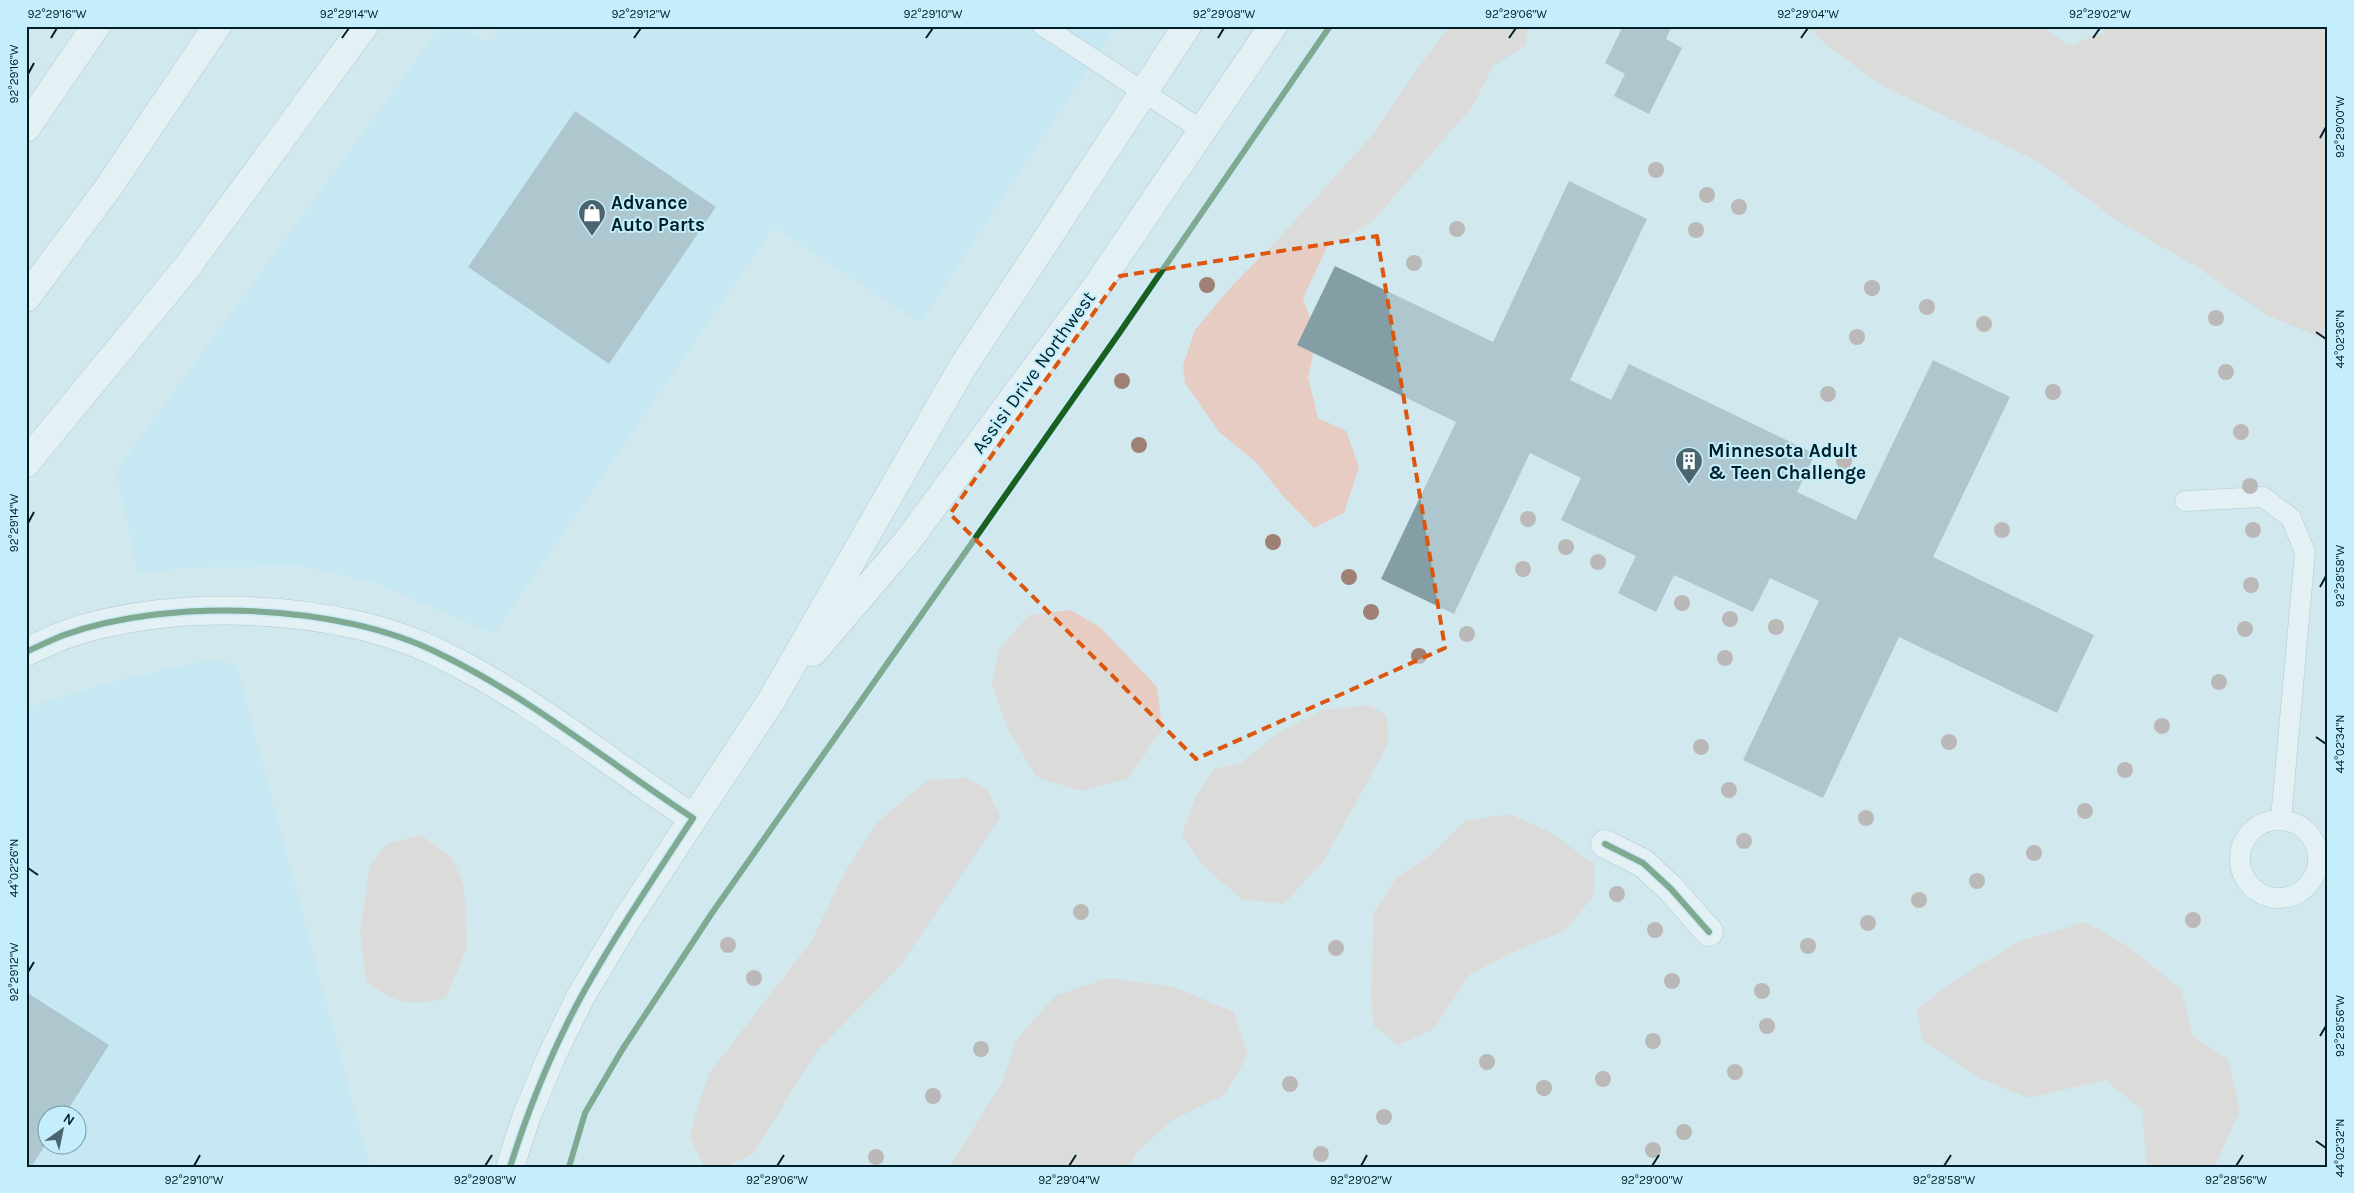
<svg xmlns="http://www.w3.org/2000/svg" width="2354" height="1193" font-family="Karla,sans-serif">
  <rect width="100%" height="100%" fill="#d1e8ef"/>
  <path fill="#bae9f7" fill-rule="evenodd" d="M441,26h22l18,14h10l11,-14h615l-197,297 -146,-96 -280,407 -118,-51 -73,-17 -105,1 -60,6 -22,-102z
    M205,661l31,2 134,504h-344v-457l17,-8 77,-22zM48,1116h30v30h-30z"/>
  <path fill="#e6ccc2" d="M1450,26h78l-2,19 -33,21 -21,41 -100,115 -45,25 -24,51 14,40 -9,39 10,41 28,13 13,36 -15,46 -30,15 -32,-33 -26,-33 -37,-30 -34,-49 -2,-17 12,-36 37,-44 48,-49 89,-98 52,-75z
    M1807,26h233l29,20 35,-14 3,-6h221v315l-61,-26 -70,-48 -81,-47 -77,-58 -154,-75 -54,-38z
    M1070,610l30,17 57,60 5,42 -33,49 -48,13 -44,-14 -29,-47 -16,-46 7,-35 30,-34z
    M1368,705l19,10 1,29 -26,48 -38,68 -40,44 -42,-5 -40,-34 -20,-30 14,-39 18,-27 27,-6 36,-30 46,-23z
    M966,778l21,11 13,28 -100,149 -84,86 -63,102 -28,13h-21l-14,-30 9,-35 11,-30 101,-130 33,-68 35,-53 49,-41z
    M1509,814l41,18 44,32v31l-28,35 -53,22 -43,22 -36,55 -36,16 -24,-19 -3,-30 3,-84 23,-35 35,-23 33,-33z
    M421,835l31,23 12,28 3,61 -21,51c-35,9 -51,5 -80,-16l-6,-52 10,-63 17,-23z
    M2086,922l41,24 54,43 12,47 35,23 12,52 -26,56h-67l-5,-57 -37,-30 -76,18 -47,-19 -60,-39 -5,-31 40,-30 63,-38z
    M1109,978l65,9 60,25 14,42 -23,41 -53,25 -34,31 -10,16h-179l53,-84 15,-44 38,-43z"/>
  <path fill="#839ea5" d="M1623,26h49l-6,13 16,9 -33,66 -35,-18 11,-22 -20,-11z
    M575,111l141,96 -107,157 -141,-97z
    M1569,181l78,38 -77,161 41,20 18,-36 186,90 -18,38 59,28 77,-160 77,37 -77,160 161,78 -37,78 -158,-76 -76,161 -80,-38 76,-159 -49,-23 -17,34 -79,-37 -18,37 -38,-19 18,-37 -75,-36 20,-42 -51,-25 -76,161 -73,-35 75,-157 -159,-77 38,-79 158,76z
    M26,992l83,53 -45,71h-16v25l-17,26h-5z"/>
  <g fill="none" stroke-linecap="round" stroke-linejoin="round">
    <defs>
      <path id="lane" d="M1043,26l160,105
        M2185,501l78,-4 28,21 14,34 -24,267
        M2240 859a39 39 0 1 1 78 0a39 39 0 1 1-78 0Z"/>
      <path id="street" d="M1605,844l38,19 28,26 38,43"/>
      <path id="secondary" d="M26,652c13,-6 25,-12 38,-17 106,-38 275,-32 376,19 91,44 169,109 253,164
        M813,652l93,-109 190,-256 177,-261
        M510,1167l17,-52 25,-60 29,-59 46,-77 144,-218 191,-333 225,-342"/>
      <path id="highway" d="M26,128l70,-102
        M26,298l82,-110 109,-162
        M26,463l161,-196 177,-241"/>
    </defs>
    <use href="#lane" stroke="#8ca4ab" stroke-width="21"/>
    <use href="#street" stroke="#8ca4ab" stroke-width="29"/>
    <use href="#secondary" stroke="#8ca4ab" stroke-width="29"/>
    <use href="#highway" stroke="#8ca4ab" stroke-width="29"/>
    <use href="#lane" stroke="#f8fcfd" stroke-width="20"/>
    <use href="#street" stroke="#f8fcfd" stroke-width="28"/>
    <use href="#secondary" stroke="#f8fcfd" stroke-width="28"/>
    <use href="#highway" stroke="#f8fcfd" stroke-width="28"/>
    <defs>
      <path id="cycleway" d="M26,652c13,-6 25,-12 38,-17 106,-38 275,-32 376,19 91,44 169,109 253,164 -38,58 -77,116 -111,177 -30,55 -53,112 -72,172
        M1605,844l38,19 28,26 38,43
        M569,1167l16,-54 37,-63 90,-137 408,-581 210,-306"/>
    </defs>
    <use href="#cycleway" stroke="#c4eefc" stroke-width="9"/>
    <use href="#cycleway" stroke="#1b5e20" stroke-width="6"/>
  </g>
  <g fill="#9e8174">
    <circle cx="1656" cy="170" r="8"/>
    <circle cx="1707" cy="195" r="8"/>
    <circle cx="1739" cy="207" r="8"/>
    <circle cx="1457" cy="229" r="8"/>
    <circle cx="1696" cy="230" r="8"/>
    <circle cx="1414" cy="263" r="8"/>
    <circle cx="1207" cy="285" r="8"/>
    <circle cx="1872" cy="288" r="8"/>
    <circle cx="1927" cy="307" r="8"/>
    <circle cx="2216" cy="318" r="8"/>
    <circle cx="1984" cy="324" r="8"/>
    <circle cx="1857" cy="337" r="8"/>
    <circle cx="2226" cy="372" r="8"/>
    <circle cx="1122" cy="381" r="8"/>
    <circle cx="2053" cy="392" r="8"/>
    <circle cx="1828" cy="394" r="8"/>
    <circle cx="2241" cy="432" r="8"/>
    <circle cx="1139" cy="445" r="8"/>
    <circle cx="1844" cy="461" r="8"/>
    <circle cx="2250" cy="486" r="8"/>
    <circle cx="1528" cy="519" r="8"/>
    <circle cx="2002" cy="530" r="8"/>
    <circle cx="2253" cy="530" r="8"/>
    <circle cx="1273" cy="542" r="8"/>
    <circle cx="1566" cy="547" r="8"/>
    <circle cx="1598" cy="562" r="8"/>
    <circle cx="1523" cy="569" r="8"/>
    <circle cx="1349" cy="577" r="8"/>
    <circle cx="2251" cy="585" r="8"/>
    <circle cx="1682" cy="603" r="8"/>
    <circle cx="1371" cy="612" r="8"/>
    <circle cx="1730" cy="619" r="8"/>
    <circle cx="1776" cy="627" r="8"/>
    <circle cx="2245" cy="629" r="8"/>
    <circle cx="1467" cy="634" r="8"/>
    <circle cx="1419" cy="656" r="8"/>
    <circle cx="1725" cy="658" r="8"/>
    <circle cx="2219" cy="682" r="8"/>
    <circle cx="2162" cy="726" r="8"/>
    <circle cx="1949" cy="742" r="8"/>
    <circle cx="1701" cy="747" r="8"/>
    <circle cx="2125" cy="770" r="8"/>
    <circle cx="1729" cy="790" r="8"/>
    <circle cx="2085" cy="811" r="8"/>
    <circle cx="1866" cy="818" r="8"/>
    <circle cx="1744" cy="841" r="8"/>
    <circle cx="2034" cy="853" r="8"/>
    <circle cx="1977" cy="881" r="8"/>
    <circle cx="1617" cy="894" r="8"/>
    <circle cx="1919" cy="900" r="8"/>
    <circle cx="1081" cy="912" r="8"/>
    <circle cx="2193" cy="920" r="8"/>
    <circle cx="1868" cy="923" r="8"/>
    <circle cx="1655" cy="930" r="8"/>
    <circle cx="728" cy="945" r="8"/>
    <circle cx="1808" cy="946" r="8"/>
    <circle cx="1336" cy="948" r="8"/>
    <circle cx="754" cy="978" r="8"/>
    <circle cx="1672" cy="981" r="8"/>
    <circle cx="1762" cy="991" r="8"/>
    <circle cx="1767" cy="1026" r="8"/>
    <circle cx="1653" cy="1041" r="8"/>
    <circle cx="981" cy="1049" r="8"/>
    <circle cx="1487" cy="1062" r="8"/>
    <circle cx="1735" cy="1072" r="8"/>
    <circle cx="1603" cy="1079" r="8"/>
    <circle cx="1290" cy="1084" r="8"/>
    <circle cx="1544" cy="1088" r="8"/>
    <circle cx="933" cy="1096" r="8"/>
    <circle cx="1384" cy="1117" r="8"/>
    <circle cx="1684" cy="1132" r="8"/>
    <circle cx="1653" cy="1150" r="8"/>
    <circle cx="1321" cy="1154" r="8"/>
    <circle cx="876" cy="1157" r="8"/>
  </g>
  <path d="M0 0H2354V1193H0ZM1377,236l68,412 -249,111 -246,-245 170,-238z" fill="#d1e8ef" fill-opacity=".55" fill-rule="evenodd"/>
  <path fill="none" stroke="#dc560d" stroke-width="4" stroke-dasharray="10 6" stroke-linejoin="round" d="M1377,236l68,412 -249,111 -246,-245 170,-238z"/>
  <path fill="none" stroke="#011f28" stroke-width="2" d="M51,38l6,-10M342,38l7,-10M634,38l7,-10M926,38l7,-10M1218,38l6,-10M1509,38l7,-10M1801,38l7,-10M2093,38l7,-10M28,74l6,-11M2320,138l6,-11M2316,332l10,7M28,523l6,-11M2320,587l6,-11M2316,737l10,7M28,868l10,7M28,972l6,-10M2320,1036l6,-10M2316,1141l10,7M194,1166l6,-11M485,1166l7,-11M777,1166l7,-11M1069,1166l7,-11M1361,1166l6,-11M1652,1166l7,-11M1944,1166l7,-11M2236,1166l7,-11"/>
  <defs>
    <symbol id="shop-pin" viewBox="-11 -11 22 30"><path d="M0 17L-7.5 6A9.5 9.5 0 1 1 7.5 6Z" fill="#4a656e" stroke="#c4eefc"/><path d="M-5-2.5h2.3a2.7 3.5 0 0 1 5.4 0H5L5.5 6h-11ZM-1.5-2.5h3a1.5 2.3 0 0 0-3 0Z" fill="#fff"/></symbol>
    <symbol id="building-pin" viewBox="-11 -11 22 30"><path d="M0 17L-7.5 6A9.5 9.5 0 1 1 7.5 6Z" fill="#4a656e" stroke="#c4eefc"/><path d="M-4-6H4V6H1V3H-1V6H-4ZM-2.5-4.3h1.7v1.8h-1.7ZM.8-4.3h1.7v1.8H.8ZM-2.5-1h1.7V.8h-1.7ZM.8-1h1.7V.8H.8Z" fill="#fff"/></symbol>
  </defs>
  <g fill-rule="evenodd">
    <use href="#shop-pin" x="576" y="197" width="32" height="43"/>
    <use href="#building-pin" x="1673" y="445" width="32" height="43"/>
  </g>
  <g text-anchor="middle" stroke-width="4" stroke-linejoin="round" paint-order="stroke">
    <g font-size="19" font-weight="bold" fill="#011f28" stroke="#c4eefc" text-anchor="start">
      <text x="611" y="209">Advance<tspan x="611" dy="22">Auto Parts</tspan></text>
      <text x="1708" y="457">Minnesota Adult<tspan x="1708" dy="22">&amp; Teen Challenge</tspan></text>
    </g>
    <g font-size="19" fill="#011f28" stroke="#c4eefc">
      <text transform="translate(1033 372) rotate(-54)" y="7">Assisi Drive Northwest</text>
    </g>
  </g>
  <rect width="2354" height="1193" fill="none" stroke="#c4eefc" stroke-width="55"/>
  <g transform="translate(62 1130) rotate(33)"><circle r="24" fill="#c4eefc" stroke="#769ba7"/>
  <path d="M0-4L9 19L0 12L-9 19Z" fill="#4a656e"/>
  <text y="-8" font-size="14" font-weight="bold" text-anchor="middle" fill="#011f28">N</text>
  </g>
  <rect x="28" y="28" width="2298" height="1138" fill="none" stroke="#011f28" stroke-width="2"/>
  <g font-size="12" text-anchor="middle" fill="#011f28">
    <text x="57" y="18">92°29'16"W</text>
    <text x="349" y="18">92°29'14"W</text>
    <text x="641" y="18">92°29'12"W</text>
    <text x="933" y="18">92°29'10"W</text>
    <text x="1224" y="18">92°29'08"W</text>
    <text x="1516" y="18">92°29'06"W</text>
    <text x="1808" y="18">92°29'04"W</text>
    <text x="2100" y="18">92°29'02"W</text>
    <text transform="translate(14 74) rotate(-90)" y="4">92°29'16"W</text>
    <text transform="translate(2340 127) rotate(-90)" y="4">92°29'00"W</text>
    <text transform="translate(2340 339) rotate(-90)" y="4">44°02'36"N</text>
    <text transform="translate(14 523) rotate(-90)" y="4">92°29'14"W</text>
    <text transform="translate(2340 576) rotate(-90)" y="4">92°28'58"W</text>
    <text transform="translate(2340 744) rotate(-90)" y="4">44°02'34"N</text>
    <text transform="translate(14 868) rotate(-90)" y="4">44°02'26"N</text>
    <text transform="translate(14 972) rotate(-90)" y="4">92°29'12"W</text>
    <text transform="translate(2340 1026) rotate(-90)" y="4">92°28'56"W</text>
    <text transform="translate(2340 1148) rotate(-90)" y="4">44°02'32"N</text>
    <text x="194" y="1184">92°29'10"W</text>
    <text x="485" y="1184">92°29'08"W</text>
    <text x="777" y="1184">92°29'06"W</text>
    <text x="1069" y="1184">92°29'04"W</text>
    <text x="1361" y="1184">92°29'02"W</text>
    <text x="1652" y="1184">92°29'00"W</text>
    <text x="1944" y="1184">92°28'58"W</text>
    <text x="2236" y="1184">92°28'56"W</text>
  </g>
</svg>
